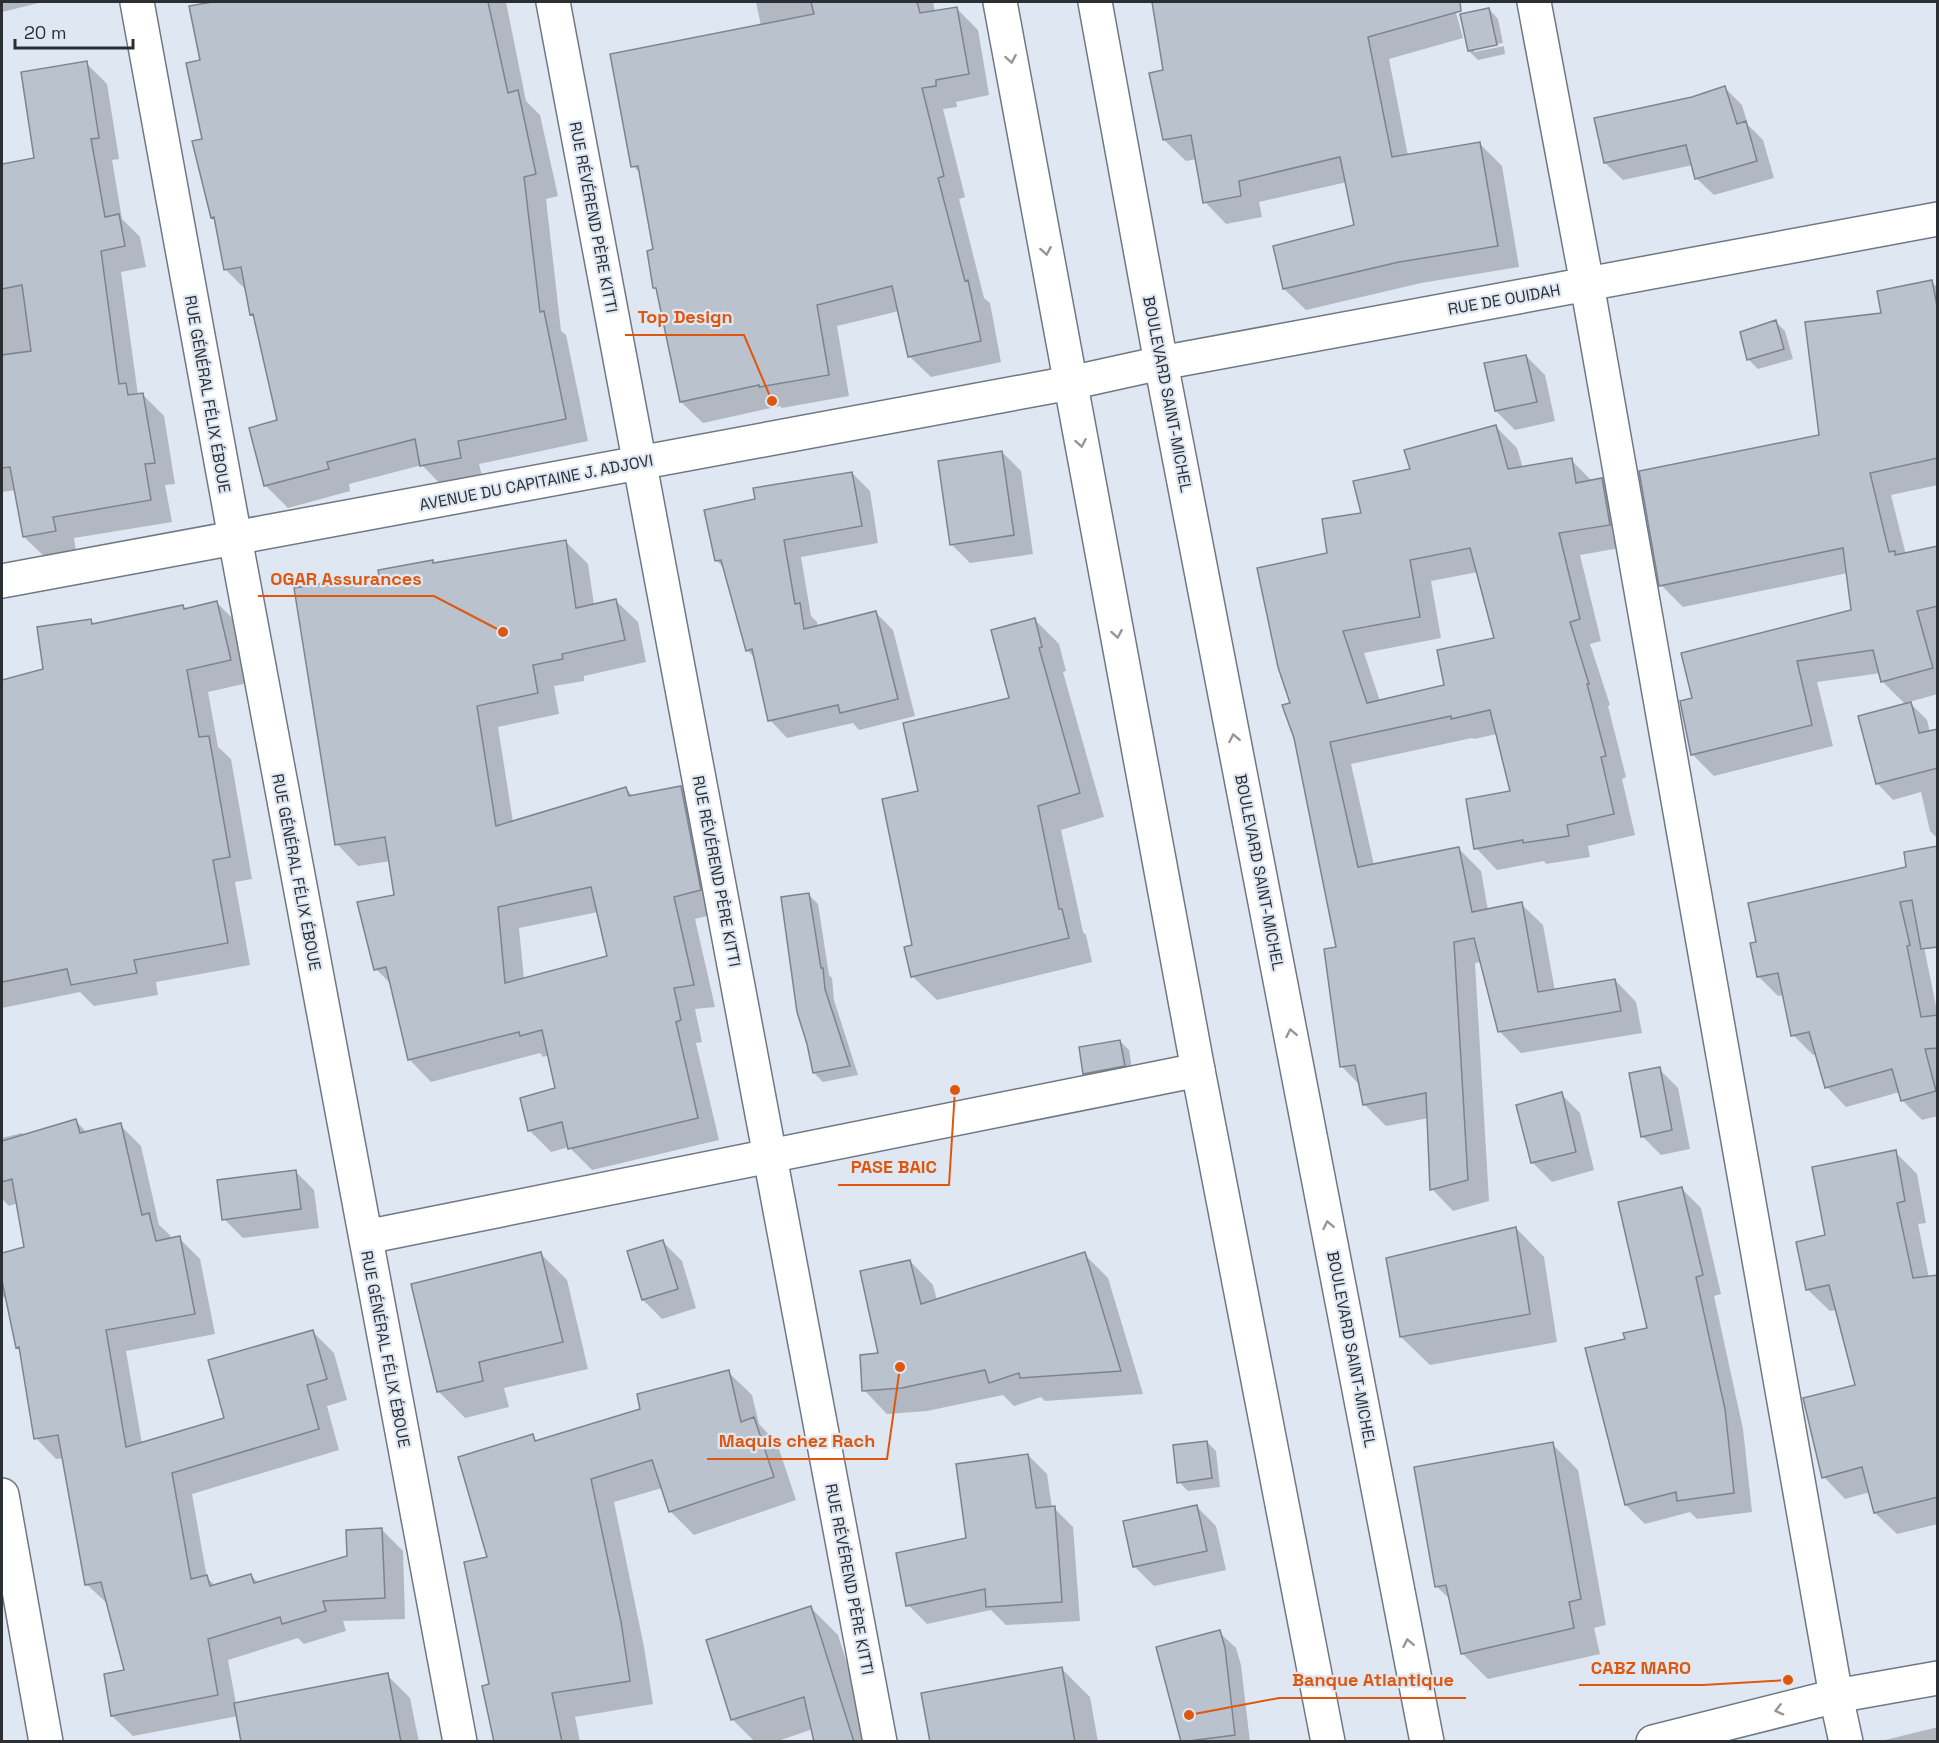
<svg xmlns="http://www.w3.org/2000/svg" width="1939" height="1743" font-family="'Space Grotesk',sans-serif">
  <rect width="100%" height="100%" fill="#dfe7f3"/>
  <path fill="#0003" fill-rule="evenodd" d="M2,2h41l-41,10z
    M220,2h286l20,99 14,14 18,81 -12,3 15,132 5,4 22,106 -109,23 4,16 -39,8 -22,-23 -73,19 1,7 -62,17 -23,-23 14,-63 -32,-131 -22,-22 -9,-49 -3,-3 -9,-77 -3,-79 -10,-54z
    M756,2h177l2,10 21,-4 22,22 11,65 -33,7 1,5 -14,2 22,88 -6,2 25,99 6,5 11,59 -70,15 -22,-21 -10,-45 -62,15 12,70 -67,12 -2,-2 -77,17 -22,-21 -23,-111 -3,-3v-37l-14,-77 -8,-8 128,-140z
    M1171,2h17l4,4 15,-4h246l10,36 -74,21 19,97 72,-12 22,22 17,101 -98,16 -115,27 -22,-21 71,-63 -8,-44 -88,20 3,15 -36,7 -21,-22 -8,-43 -11,2 -22,-21v-68l-10,-68z
    M1489,9l9,10 5,24 -29,6v3l30,-6 1,8 -27,6 -9,-9z
    M86,63l21,21 12,75 -7,1 10,59 18,18 6,30 -25,5 17,123 4,-1 22,22 11,68 -10,1 7,37 -98,16 2,14 -30,6 -22,-21 -8,-47 -14,2v-327l34,-6z
    M1725,88l17,17 6,20 15,15 11,38 -60,17 -18,-17 -3,-13 -70,15 -18,-17 87,-65z
    M1931,282l7,6v197l-47,10 15,60 32,-7v146l-29,8 18,18 3,12 8,-1v108l-8,-8 -9,-39 -28,8 -16,-17 29,-78 -24,-24 -1,-8 -64,9 16,64 -119,30 -22,-22 2,-55 159,-88 -5,-38 -165,34 -22,-22 159,-148 63,-123z
    M1776,322l9,9 8,28 -35,10 -9,-9 -8,-27z
    M1526,356l19,19 10,46 -40,9 -19,-19z
    M1495,426l22,22 6,20 48,-8 21,21 10,-2 21,22 8,45 -51,9 21,86 -11,3 20,61 -2,1 18,71 -4,2 13,56 -47,11 2,11 -44,7 -2,-3 -47,9 -21,-22 36,-56 -15,-58 -23,5 -2,-1 -121,26 23,101 85,-16 22,22 7,39 33,-6 22,21 12,66 60,-11 21,22 6,31 -121,20 -22,-22 -18,-69 -6,1 14,238 -36,10 -21,-22 -3,-71 -43,8 -21,-21 -4,-19 -20,-20 -3,-118 -46,-244 37,-150 34,-40 49,-44zM1478,572l17,68 -49,47 -66,14 -16,-48 77,-15 -10,-57z
    M1002,452l19,19 12,83 -63,9 -19,-19z
    M852,473l18,18 8,52 -77,14 10,59 6,6 1,5 58,-14 17,17 22,86 -56,14 -6,-7 -66,15 -17,-18 -14,-61 -9,-9 -22,-81 -9,-9 41,-59z
    M566,542l22,22 6,41 22,-4 22,21 8,40 -62,14v5l-30,5 5,28 -61,13 15,95 113,-33 7,7 48,-9 22,22 19,103 -27,7 20,88 -20,2 7,33 -6,1 23,97 -127,30 -23,-23 -18,5 -22,-22 28,-41 -8,-34 -6,2 -3,-4 -109,29 -21,-22 -18,-75 -16,-16 20,-73 -5,-35 -33,5 -21,-22 43,-268 52,-14 3,2zM598,912l11,45 -85,22 -5,-51z
    M217,603l22,22 13,57 -44,10 10,55 13,12 21,120 -17,3 15,83 -94,17 2,13 -64,11 -14,-14 -78,16v-326l43,-12 45,-49 5,4 88,-19 4,4z
    M1034,619l25,25 7,27 -3,1 41,145 -43,13 22,102 3,3 6,27 -155,38 -25,-24 8,-183 91,-93z
    M1908,868l30,148v100l-16,4 -20,-20 -2,-8 -54,15 -19,-20 -10,-33 -4,1 -20,-20 -9,-40 -6,1 -20,-20v-33z
    M809,895l9,9 11,71 3,3 2,22 24,75 -35,7 -9,-9z
    M1120,1041l9,9 4,25 -39,7 -9,-9z
    M1659,1069l19,19 12,61 -29,6 -19,-19z
    M1561,1094l19,19 14,57 -42,12 -19,-19 -15,-57z
    M76,1121l11,12 33,-8 21,21 18,79 11,10 1,5 8,-2 21,21 15,75 -89,17 16,93 84,-25 87,-87 21,21 13,47 -20,6 12,44 -147,44 15,84 9,8 35,-10 8,7 89,-26 34,-27 21,21 2,68 -62,2 3,10 -42,13 -6,-6 -70,22 8,44 151,-29 23,23 9,44h-176l-5,-26 -105,20 -21,-20 14,-44 -17,-67 -23,-21 -23,-126 -7,1 -20,-21 -15,-87 -4,-4 -10,-46 -5,-6v-40l24,-7 -8,-45 -9,3 -7,-7v-61l20,-5 3,3z
    M1895,1152l22,22 9,49 -8,1 11,54 9,-2v248l-41,10 -22,-21 -5,-21 -25,7 -21,-22 32,-91 -19,-76 -7,1 -22,-21 -10,-47 29,-7z
    M295,1171l19,19 5,38 -76,10 -19,-19z
    M1682,1189l19,19 20,86 -7,2 29,133 9,83 -55,7 -7,-7 -45,12 -19,-19 -40,-156 40,-9 23,-11z
    M1516,1228l28,29 13,85 -127,23 -29,-28z
    M663,1242l19,19 14,47 -34,11 -19,-19z
    M540,1253l27,27 21,89 -84,19 5,19 -44,11 -27,-27z
    M1084,1254l24,24 35,116 -98,7 -4,-4 -27,9 -11,-11 -76,16 -40,3 -23,-24 16,-36 30,-93 23,24 4,15z
    M728,1372l24,23 7,29 18,19 19,57 -102,35 -24,-24 -8,-23 -48,14 30,145 9,57 -78,13 5,25h-85l-4,-56 -2,-128 43,-122 6,6 104,-32z
    M1207,1442l9,9 4,36 -32,4 -9,-9z
    M1552,1444l26,26 28,155 -12,3 6,26 -112,25 -26,-26 -11,-53 -14,-13z
    M1028,1455l19,19 5,34h2l19,19 7,94 -74,4 -15,-15 -64,14 -19,-19 59,-66z
    M1197,1507l19,19 10,44 -72,16 -19,-19z
    M811,1608l27,27 34,107h-56l-3,-13 -38,13h-20l-22,-22 -25,-79z
    M1219,1632l17,16 5,17 9,77h-67z
    M1061,1668l29,29 8,45h-167z
    M1938,1727v15h-61z"/>
  <path fill="#bac2ce" stroke="#7d848f" stroke-width="1.5" fill-rule="evenodd" d="M212,2h276l20,91 10,-3 18,84 -12,3 16,135 4,-1 22,108 -108,22 3,17 -41,8 -5,-27 -88,23 2,7 -65,17 -15,-58 28,-8 -24,-106 -3,1 -9,-48 -17,3 -10,-53 -3,1 -19,-77 10,-2 -16,-76 14,-3 -11,-54z
    M811,2h106l3,11 37,-6 12,67 -33,6v6l-14,2 22,88 -6,2 27,103 3,-1 13,61 -73,16 -16,-71 -75,19 12,70 -70,12v-2l-79,17 -24,-114h-3l-6,-37 6,-2 -15,-83 -7,1 -21,-113 204,-40z
    M1152,2h308l1,9 -93,26 24,120 88,-15 18,104 -99,16 -116,27 -10,-43 81,-21 -14,-68 -101,24 2,15 -38,7 -12,-68 -28,5 -14,-67 14,-3z
    M1489,8l8,37 -29,6 -8,-37z
    M87,61l12,77 -8,1 14,78 14,-3 6,32 -24,5 18,133 7,-1 2,12 15,-2 12,70 -10,1 6,36 -98,17 3,14 -33,6 -13,-70 -8,1v-113l29,-4 -9,-66 -20,4v-125l32,-6 -13,-86z
    M1725,86l12,38 9,-3 11,40 -62,18 -9,-34 -82,18 -10,-45 98,-21z
    M1932,280l6,31v147l-68,15 19,79 6,-1v4l43,-9v60l-21,5 16,57 -52,14 -8,-32 -76,11 15,64 -121,30 -11,-54 12,-3 -11,-45 170,-43 -8,-62 -184,38 -20,-115 180,-36 -14,-113 76,-9 -4,-22z
    M1776,320l8,29 -37,11 -7,-28z
    M1526,355l11,47 -42,9 -11,-48z
    M1496,425l12,44 64,-11 4,25 26,-5 8,47 -51,8 21,86 -10,3 19,62h-2l19,72 -5,1 13,57 -47,11 2,11 -46,7v-3l-49,9 -8,-50 44,-8 -20,-81 -39,9v-3l-121,26 28,125 101,-20 13,65 50,-10 16,90 77,-13 6,32 -123,21 -24,-94 -20,4 14,238 -38,10 -4,-97 -63,12 -8,-40 -15,2 -16,-118 12,-2 -42,-209 -12,-33 8,-2 -12,-36 -21,-99 70,-15 -5,-34 39,-6 -8,-32 57,-12 -6,-19zM1470,548l24,90 -57,12 7,35 -77,18 -24,-72 77,-14 -10,-57z
    M1002,451l12,84 -64,10 -12,-84z
    M852,472l10,54 -78,14 11,64 5,-1 4,26 72,-18 22,88 -58,14 -2,-8 -70,16 -16,-72 -6,2 -25,-91 -6,1 -11,-51 51,-11 -2,-11z
    M566,540l10,68 40,-9 9,41 -63,14 1,5 -30,6 5,28 -61,13 19,120 130,-39 3,9 52,-10 20,104 -27,7 20,88 -20,3 7,32 -5,2 22,96 -130,31 -6,-27 -34,9 -8,-33 35,-10 -13,-58 -22,6 -1,-4 -111,28 -22,-93 -12,3 -17,-68 37,-7 -9,-58 -50,8 -41,-257 85,-13 -1,-5 55,-10v3zM591,887l16,69 -102,27 -7,-76z
    M217,601l14,59 -44,10 12,67 10,-1 21,121 -17,3 15,83 -94,17 3,13 -66,12 -4,-16 -65,13v-302l41,-11 -6,-42 54,-8 1,5 91,-19 1,4z
    M1035,618l7,29 -3,1 41,145 -42,13 21,103h3l7,29 -158,39 -7,-30 8,-2 -30,-146 36,-8 -15,-68 106,-25 -18,-68z
    M1911,702l8,31 19,-4v39l-62,16 -18,-68z
    M1938,846v101l-17,2 -9,-49 -12,2 10,43 -3,1 14,71 17,-2v33l-13,1 11,42 -35,10 -9,-32 -67,19 -16,-56 -18,4 -13,-63 -21,4 -7,-34 6,-1 -8,-39 158,-36 -2,-15z
    M809,893l12,75h2l2,21 25,77 -37,7 -6,-29 -10,-32 -16,-115z
    M1120,1040l5,26 -42,8 -4,-27z
    M1660,1067l12,63 -31,7 -12,-64z
    M1562,1092l14,60 -45,11 -15,-58z
    M76,1119l4,14 41,-10 21,92 7,-2 7,28 24,-5 15,78 -89,16 20,117 98,-29 -16,-58 105,-30 14,49 -20,6 12,44 -147,44 19,106 16,-4 3,11 41,-12 3,9 93,-27 -1,-26 36,-2 3,70 -62,3 3,10 -44,13 -2,-7 -72,22 10,56 -107,21 -7,-42 20,-4 -23,-88 -16,3 -27,-150 -24,4 -15,-92 -3,1 -14,-67v-28l22,-6 -12,-68 -10,3v-41z
    M1896,1150l9,51 -8,2 16,75 25,-3v222l-64,16 -12,-46 -40,11 -19,-80 52,-13 -26,-100 -23,5 -10,-48 29,-7 -13,-68z
    M296,1170l5,39 -79,11 -5,-40z
    M1682,1187l21,88 -7,2 29,132 9,84 -57,8 -1,-9 -51,13 -40,-157 40,-9 -2,-6 24,-5 -29,-126z
    M1516,1227l14,87 -130,23 -14,-79z
    M663,1240l15,49 -36,11 -15,-49z
    M541,1252l22,90 -84,20 4,19 -46,11 -26,-108z
    M1085,1252l36,119 -101,7 -1,-5 -30,10 -4,-13 -83,18 -40,3 -2,-36 18,-2 -18,-82 50,-11 11,44z
    M729,1370l12,52 13,-5 20,60 -105,35 -17,-52 -61,19 30,143 9,59 -78,12 10,49h-68l-12,-56 7,-2 -25,-122 23,-5 -29,-100 75,-23 2,7 105,-32 -3,-15z
    M1207,1441l5,37 -35,5 -4,-38z
    M1553,1442l28,157 -12,3 5,26 -113,26 -15,-69 -11,2 -21,-120z
    M1028,1454l8,54 19,-2 7,96 -76,5 -1,-18 -79,17 -10,-53 70,-15 -10,-74z
    M1197,1505l10,46 -74,16 -10,-46z
    M811,1606l43,136h-40l-10,-45 -73,23 -25,-80z
    M1220,1630l5,18 10,87 -54,7 -25,-95z
    M1062,1667l13,75h-145l-9,-49z
    M388,1673l13,69h-160l-7,-39z"/>
  <g fill="none" stroke-linecap="round" stroke-linejoin="round">
    <defs>
      <path id="minor" d="M137,2l98,536 225,1204
        M553,2l327,1740
        M2,581l1068,-198
        M366,1237l832,-167
        M2,1495l44,247
        M1836,1696l102,-18"/>
      <path id="major" d="M1000,2l198,1068 130,672
        M1095,2l66,361 266,1379
        M1534,2l53,282 249,1412 10,46
        M1070,383l91,-20 777,-144
        M1653,1742l183,-46"/>
    </defs>
    <use href="#minor" stroke="#717883" stroke-width="36"/>
    <use href="#major" stroke="#717883" stroke-width="36"/>
    <use href="#minor" stroke="#fff" stroke-width="33"/>
    <use href="#major" stroke="#fff" stroke-width="33"/>
  </g>
  <defs><path id="oneway-chevron" d="M-2-3.5L2.5 0L-2 3.5" fill="none" stroke-width="1.6" stroke-linecap="round" stroke-linejoin="round" transform="scale(1.5)"/></defs>
  <g stroke="#959699">
    <use href="#oneway-chevron" transform="translate(1011 59) rotate(80)"/>
    <use href="#oneway-chevron" transform="translate(1046 251) rotate(80)"/>
    <use href="#oneway-chevron" transform="translate(1081 443) rotate(80)"/>
    <use href="#oneway-chevron" transform="translate(1117 634) rotate(80)"/>
    <use href="#oneway-chevron" transform="translate(1234 738) rotate(-101)"/>
    <use href="#oneway-chevron" transform="translate(1291 1033) rotate(-101)"/>
    <use href="#oneway-chevron" transform="translate(1328 1225) rotate(-101)"/>
    <use href="#oneway-chevron" transform="translate(1408 1643) rotate(-101)"/>
    <use href="#oneway-chevron" transform="translate(1779 1710) rotate(166)"/>
  </g>
  <g text-anchor="middle" stroke-width="4.5" stroke-linejoin="round" paint-order="stroke">
    <g font-size="16" fill="#2b2e33" stroke="#dfe7f3">
      <text transform="translate(594 217) rotate(79)" y="6">RUE RÉVÉREND PÈRE KITTI</text>
      <text transform="translate(1504 299) rotate(-10)" y="6">RUE DE OUIDAH</text>
      <text transform="translate(208 394) rotate(80)" y="6">RUE GÉNÉRAL FÉLIX ÉBOUE</text>
      <text transform="translate(1168 394) rotate(79)" y="6">BOULEVARD SAINT-MICHEL</text>
      <text transform="translate(536 482) rotate(-11)" y="6">AVENUE DU CAPITAINE J. ADJOVI</text>
      <text transform="translate(717 871) rotate(79)" y="6">RUE RÉVÉREND PÈRE KITTI</text>
      <text transform="translate(297 872) rotate(79)" y="6">RUE GÉNÉRAL FÉLIX ÉBOUE</text>
      <text transform="translate(1260 872) rotate(79)" y="6">BOULEVARD SAINT-MICHEL</text>
      <text transform="translate(386 1349) rotate(79)" y="6">RUE GÉNÉRAL FÉLIX ÉBOUE</text>
      <text transform="translate(1352 1349) rotate(79)" y="6">BOULEVARD SAINT-MICHEL</text>
      <text transform="translate(850 1579) rotate(79)" y="6">RUE RÉVÉREND PÈRE KITTI</text>
    </g>
  </g>
  <path fill="none" stroke="#df570e" stroke-width="2" d="M772 401L744 335H625M503 632L434 596H258M955 1090L949 1185H838M900 1367L887 1459H707M1788 1680L1703 1685H1579M1189 1715L1279 1698H1466"/>
  <g fill="#df570e" stroke="#dfe7f3" stroke-width="2">
    <circle cx="772" cy="401" r="6"/>
    <circle cx="503" cy="632" r="6"/>
    <circle cx="955" cy="1090" r="6"/>
    <circle cx="900" cy="1367" r="6"/>
    <circle cx="1788" cy="1680" r="6"/>
    <circle cx="1189" cy="1715" r="6"/>
  </g>
  <g font-size="18" text-anchor="middle" font-weight="bold" fill="#df570e" stroke="#dfe7f3" stroke-width="4.5" stroke-linejoin="round" paint-order="stroke">
    <text x="685" y="323">Top Design</text>
    <text x="346" y="585">OGAR Assurances</text>
    <text x="894" y="1173">PASE BAIC</text>
    <text x="797" y="1447">Maquis chez Rach</text>
    <text x="1641" y="1674">CABZ MARO</text>
    <text x="1373" y="1686">Banque Atlantique</text>
  </g>
  <rect width="1939" height="1743" fill="none" stroke="#2b2e33" stroke-width="6"/>
  <path d="M15 39v9h118v-9" fill="none" stroke="#2b2e33" stroke-width="3"/>
  <text x="24" y="39" font-size="18" fill="#2b2e33" stroke="#dfe7f3" stroke-width="4.5" paint-order="stroke">20 m</text>
</svg>
